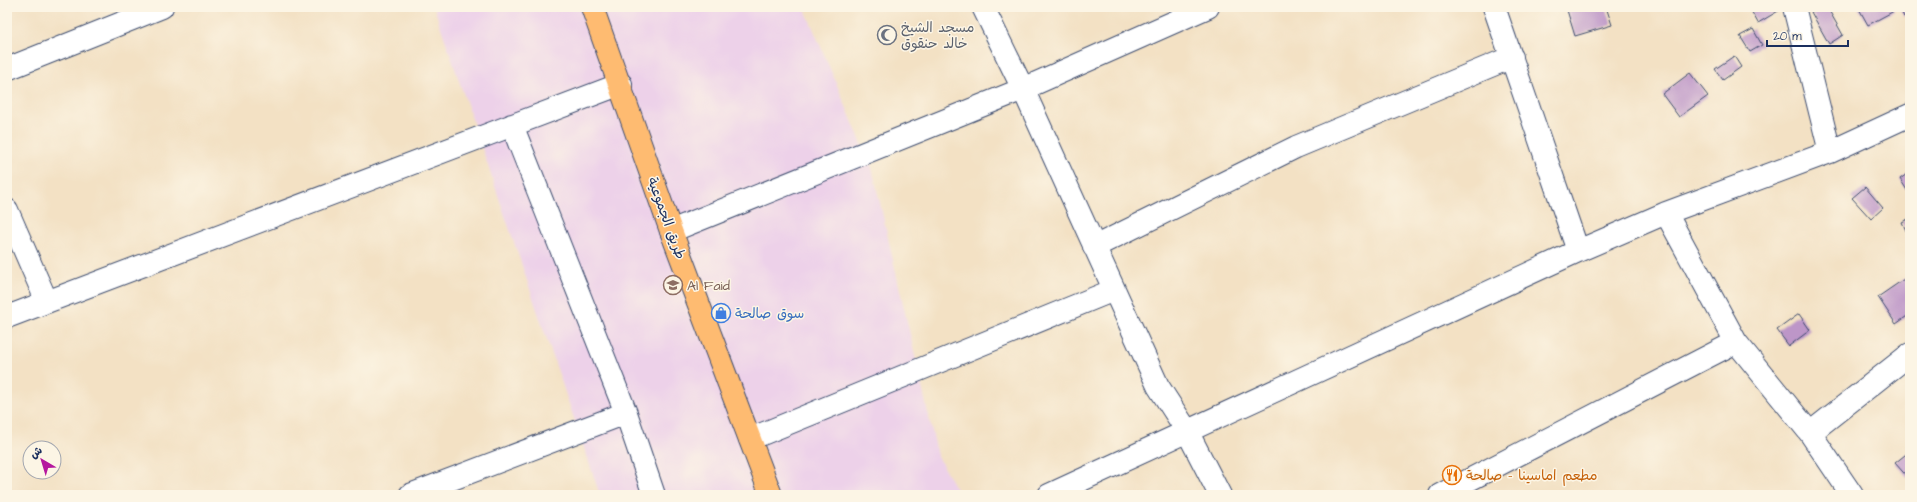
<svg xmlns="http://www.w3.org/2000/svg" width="1917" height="502" font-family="'Architects Daughter','Playpen Sans Arabic',sans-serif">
  <rect width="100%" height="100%" fill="#fcf5e5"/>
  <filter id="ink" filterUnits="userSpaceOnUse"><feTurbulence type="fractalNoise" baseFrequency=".025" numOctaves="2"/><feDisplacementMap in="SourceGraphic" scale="8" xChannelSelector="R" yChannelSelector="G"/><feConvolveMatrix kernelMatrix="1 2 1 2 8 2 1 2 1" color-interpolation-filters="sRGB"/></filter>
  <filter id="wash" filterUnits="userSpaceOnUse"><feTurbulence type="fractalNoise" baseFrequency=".012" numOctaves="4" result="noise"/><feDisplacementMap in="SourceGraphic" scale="16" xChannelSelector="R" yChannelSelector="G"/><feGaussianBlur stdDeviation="0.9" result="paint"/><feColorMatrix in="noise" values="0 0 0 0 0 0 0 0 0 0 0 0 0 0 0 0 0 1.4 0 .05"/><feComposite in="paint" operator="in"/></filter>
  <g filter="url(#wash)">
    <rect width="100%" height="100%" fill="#f3e1c4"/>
    <path fill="#edd1e9" d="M434,7h370l68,161 66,289 21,38h-359z"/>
    <g id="blocks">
      <path fill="#bd96c8" d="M1566,7h40l6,18 -37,11z
        M1749,7h36l-27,16z
        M1819,7h8l16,28 -14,9 -18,-32z
        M1858,7h34l2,4 -26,14z
        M1899,7h11v7l-6,3z
        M1753,29l9,16 -12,7 -10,-16z
        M1734,56l7,11 -18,13 -8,-11z
        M1690,73l18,23 -29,21 -17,-23z
        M1910,172v23l-10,-16z
        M1865,187l18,21 -12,11 -19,-21z
        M1910,218v21l-8,-17z
        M1910,275v39l-14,10 -18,-27z
        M1799,314l11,16 -21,16 -12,-16z
        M1910,451v29l-15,-17z"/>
    </g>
  </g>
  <g filter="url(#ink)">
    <use href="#blocks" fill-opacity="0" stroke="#3b4a6d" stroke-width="1"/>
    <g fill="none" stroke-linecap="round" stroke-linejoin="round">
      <defs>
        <path id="minor" d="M983,7l40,82 135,297 29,45 33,64
          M1494,7l84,244
          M1794,7l36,145
          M7,69l155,-62
          M512,125l114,288 28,82
          M7,210l40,92
          M1666,213l70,129 74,91 42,62
          M671,231l352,-142 185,-82
          M1094,247l202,-100 216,-90
          M7,317l614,-233
          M1810,433l100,-79
          M750,439l364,-149
          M410,495l216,-82
          M1049,495l529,-244 88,-38 164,-61 80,-37
          M1440,495l296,-153"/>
        <path id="major" d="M592,7l79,224 100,264"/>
      </defs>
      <use href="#minor" stroke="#3b4a6d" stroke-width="24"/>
      <use href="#major" stroke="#3b4a6d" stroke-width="24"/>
      <use href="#minor" stroke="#fff" stroke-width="22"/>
      <use href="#major" stroke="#febb71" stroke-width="22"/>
    </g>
  </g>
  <defs>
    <symbol id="mosque-ring" viewBox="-11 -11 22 22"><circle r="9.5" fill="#fcf5e5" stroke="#6b7280" stroke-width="1.5"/><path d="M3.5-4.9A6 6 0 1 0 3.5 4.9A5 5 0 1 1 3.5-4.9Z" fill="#6b7280"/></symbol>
    <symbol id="school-ring" viewBox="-11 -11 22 22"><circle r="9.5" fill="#fcf5e5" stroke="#8d6e63" stroke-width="1.5"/><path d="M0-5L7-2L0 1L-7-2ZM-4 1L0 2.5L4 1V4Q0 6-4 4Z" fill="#8d6e63"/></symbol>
    <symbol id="shop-ring" viewBox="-11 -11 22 22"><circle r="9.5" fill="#fcf5e5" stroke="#3f7fe0" stroke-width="1.5"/><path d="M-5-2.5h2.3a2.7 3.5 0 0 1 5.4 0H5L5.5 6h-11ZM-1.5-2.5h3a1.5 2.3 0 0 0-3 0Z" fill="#3f7fe0"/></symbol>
    <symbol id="restaurant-ring" viewBox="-11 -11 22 22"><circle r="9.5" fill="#fcf5e5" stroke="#e8710a" stroke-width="1.5"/><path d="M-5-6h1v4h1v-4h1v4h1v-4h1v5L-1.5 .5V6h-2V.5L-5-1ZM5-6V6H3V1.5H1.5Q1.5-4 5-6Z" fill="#e8710a"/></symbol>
  </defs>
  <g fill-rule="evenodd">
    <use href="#mosque-ring" x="876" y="24" width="22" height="22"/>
    <use href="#school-ring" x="662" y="274" width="22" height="22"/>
    <use href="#shop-ring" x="710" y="302" width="22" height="22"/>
    <use href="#restaurant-ring" x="1441" y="464" width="22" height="22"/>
  </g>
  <g text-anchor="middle" stroke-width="3" stroke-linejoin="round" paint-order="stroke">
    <g font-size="14" fill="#5b616d" stroke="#fcf5e5" text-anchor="start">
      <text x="901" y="32">مسجد الشيخ<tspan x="901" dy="16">خالد حنقوق</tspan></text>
    </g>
    <g font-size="14" fill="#1b2f5e" stroke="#fcf5e5">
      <text transform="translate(667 218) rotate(70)" y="5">طريق الجموعية</text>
    </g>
    <g font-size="14" fill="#785e54" stroke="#fcf5e5" text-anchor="start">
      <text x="687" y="290">Al Faid</text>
    </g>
    <g font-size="14" fill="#366cbe" stroke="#fcf5e5" text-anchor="start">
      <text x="735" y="318">سوق صالحة</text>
    </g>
    <g font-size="14" fill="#c56008" stroke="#fcf5e5" text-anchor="start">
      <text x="1466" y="480">مطعم اماسينا - صالحة</text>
    </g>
  </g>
  <rect width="1917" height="502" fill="none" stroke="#fcf5e5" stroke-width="24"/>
  <g transform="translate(42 460) rotate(322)"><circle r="19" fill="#fcf5e5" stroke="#a2a6af"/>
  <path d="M0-3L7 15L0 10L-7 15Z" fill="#b5179e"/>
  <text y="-6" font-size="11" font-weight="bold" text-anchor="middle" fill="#1b2f5e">ش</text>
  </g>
  <path d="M1767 40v6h81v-6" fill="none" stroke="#1b2f5e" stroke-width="2"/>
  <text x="1773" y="40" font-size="12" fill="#1b2f5e" stroke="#fcf5e5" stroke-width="3" paint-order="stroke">20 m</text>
</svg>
